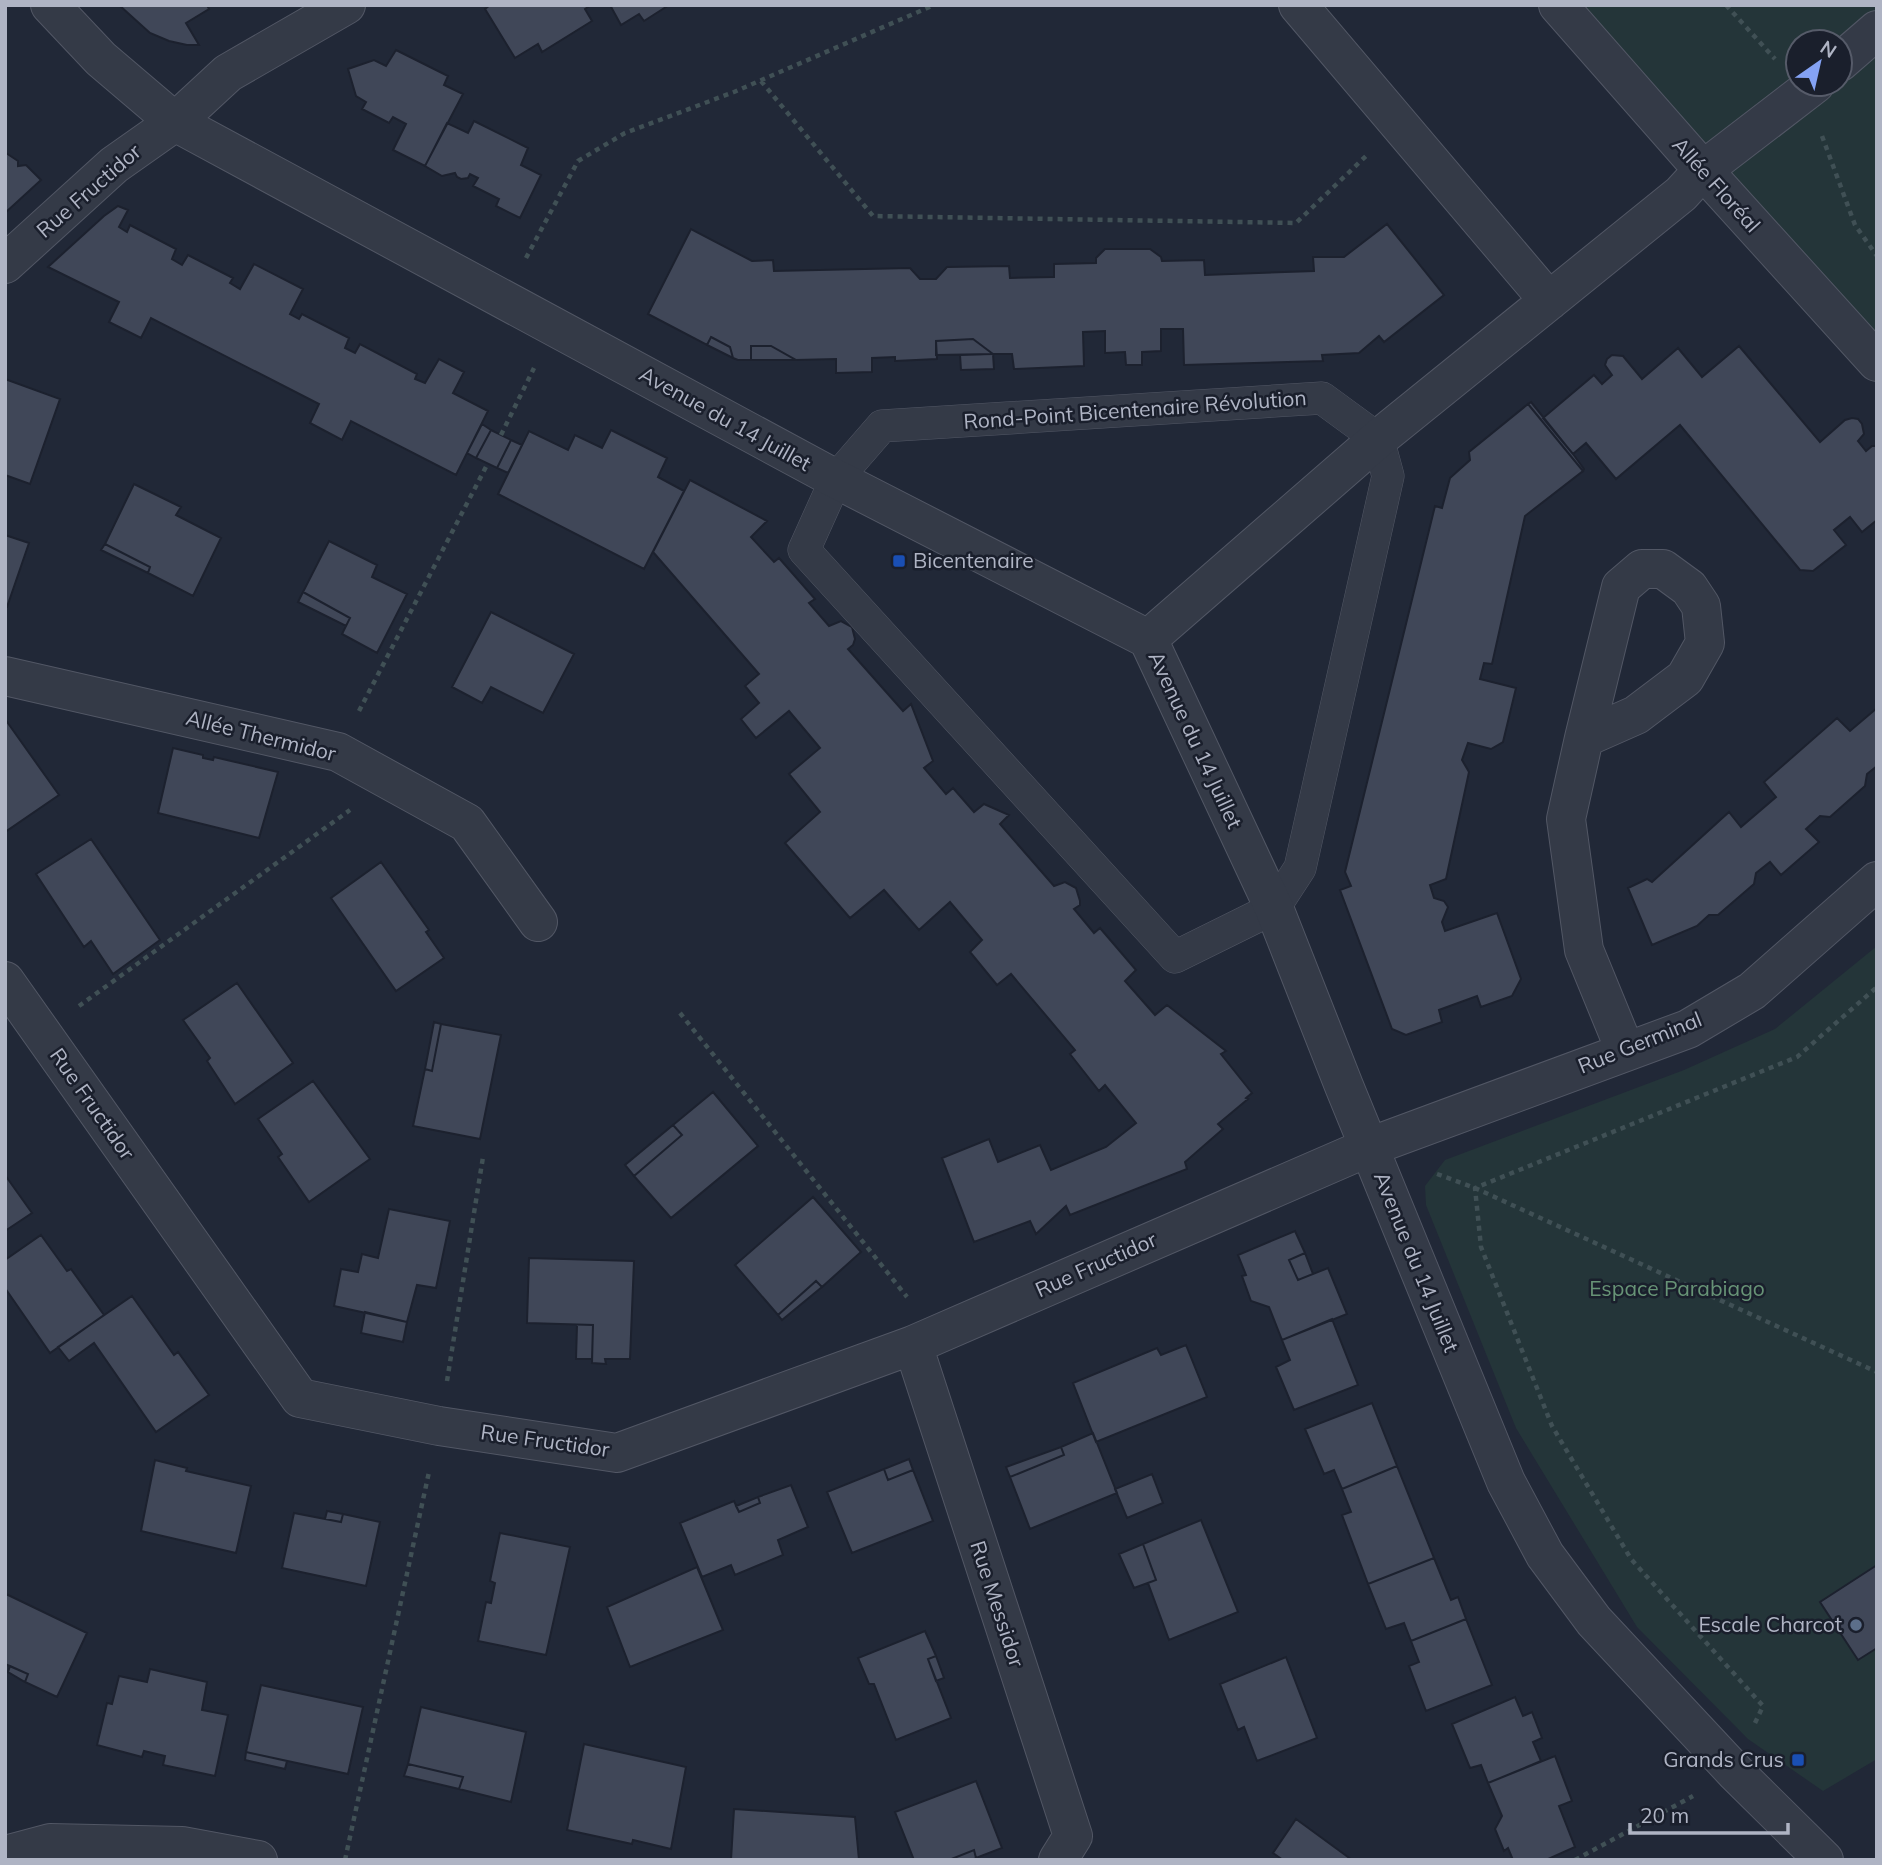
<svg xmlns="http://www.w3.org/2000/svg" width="1882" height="1865" font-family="Mulish,sans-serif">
  <rect width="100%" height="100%" fill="#212837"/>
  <path fill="#243539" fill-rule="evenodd" d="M1554,5h323v357zM1798,42h42v42h-42z
    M1877,946v813l-54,32 -75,-52 -111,-112 -121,-199 -90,-223 -1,-19 20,-26 239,-90 91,-41z"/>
  <path fill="#404758" stroke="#1c212e" stroke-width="2" d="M119,5h88l2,4 -23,14 13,22h-12l-18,-4 -19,-8z
    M490,5h101l-6,4 7,12 -50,31 -4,-8 -23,14 -30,-49z
    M610,5h59l-25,16 -5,-7 -18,11z
    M396,50l52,26 -4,9 19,9 -38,72 -32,-16 13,-26 -13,-7 -4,6 -27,-14 4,-7 -10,-6 -8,-27 26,-9 12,6z
    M474,121l54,27 -7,17 20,10 -21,43 -24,-12 3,-7 -26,-13 5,-8 -8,-4 -2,4 -7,1 -4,-2 -2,-4 -13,3 -17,-10 22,-43 21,10z
    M6,153l12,8v5l8,-1 15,15 -36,33z
    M118,206l10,4 -9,17 8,5 3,-7 46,24 -4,10 10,6 6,-10 45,23 -3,5 10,6 14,-25 49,25 -13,25 9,5 3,-5 47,24 -4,10 10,5 5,-9 57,30 -2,5 10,4 14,-24 25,13 -11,21 35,18 -32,64 -105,-54 -9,19 -32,-17 9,-19 -168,-86 -10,20 -32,-16 10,-20 -71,-35 56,-51z
    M1387,224l57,71 -60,47 -5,-6 -20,17 -37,2 1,6 -139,4 -1,-36h-22v22l-19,1v13h-16l-1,-13 -20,1v-22l-22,1 1,34 -70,3 -2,-15h-19l-20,-15 -37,2 1,18 -42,2v-4l-23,1v14l-36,1v-14l-40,1 -25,-14h-20v14h-13l-5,-2 -3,-11 -19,-10 -4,8 -59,-31 43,-85 61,32 21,-1 1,11 136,-3 10,11h16l11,-12 62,-1 1,12 44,-1v-13l42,-1v-5l9,-9h45l11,8 1,4 42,-1 1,15 109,-4 -1,-14h31z
    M711,337l19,10 3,11 -26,-13z
    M973,339l20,15 -57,1v-14z
    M751,346h20l25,14h-45z
    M1739,346l81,96 25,-22 7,-2 6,1 4,5 2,10 -6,7 8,10 6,-5h5v74l-15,12 -12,-15 -16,13 12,15 -33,26 -13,-1 -120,-145 -64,54 -30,-36 -13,11 -30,-36 51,-43 8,9 10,-9 -7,-10 2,-6 5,-4 11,1 19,23 36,-31 24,29z
    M993,354l1,15 -33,1 -1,-15z
    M5,379l55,20 -30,85 -25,-9z
    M1531,402l42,52 11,15 -1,2 -55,-67z
    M1528,404l55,67 -58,45 -33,148 -8,-1 -4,16 36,9 -13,54 -12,7 -23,-6 -6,17 7,12 -23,107 -16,6 4,13 10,3 4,6 -6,15 3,9 52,-18 24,66 -9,17 -31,11 -4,-11 -38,14 3,12 -36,13 -14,-6 -52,-139 11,-4 -6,-14 90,-366 7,2 8,-30 20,-18 -1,-8z
    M482,424l9,6 -15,28 -9,-5z
    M491,430l20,10 -14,28 -21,-10z
    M611,430l56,28 -9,19 26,14 -40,78 -146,-75 31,-63 39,19 7,-15 27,13z
    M511,440l11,5 -14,28 -11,-5z
    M690,480l77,41 -16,16 23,25 5,-4 36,41 -6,4 20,23 12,-5 11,6 3,12 -2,6 -5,4 55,62 8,-7 22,57 -9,7 22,26 7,-6 21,24 10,-8 25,11 -9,9 54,62 11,-4 11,6 4,13v4l-6,4 20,24 6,-5 36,42 -11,11 30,34 12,-10 59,46 -5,3 31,39 -6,5 2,1 -30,25 5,5 -38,33 2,7 -117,46 -4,-9 -30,28 -6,-13 -56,21 -32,-84 47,-19 9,23 42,-17 11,25 55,-23 30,-24 -31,-38 -6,6 -29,-37 5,-4 -64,-76 -14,11 -27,-33 12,-12 -32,-38 -31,28 -35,-40 -34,28 -65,-75 35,-31 -31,-38 31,-26 -31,-37 -33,27 -15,-19 18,-16 -14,-17 14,-12 -106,-122z
    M134,484l47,23 -5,8 45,23 -28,58 -45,-23 2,-6 -45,-23z
    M5,535l24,8 -22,64h-2z
    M329,541l48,24 -5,12 35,17 -30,59 -35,-19 8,-16 -47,-26z
    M105,544l45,23 -2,6 -47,-23z
    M303,592l47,26 -4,8 -48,-24z
    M491,612l83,42 -31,59 -52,-26 -9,16 -30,-16z
    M1877,708v58l-10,8 -2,12 -35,31 -10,-1 -14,13 13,13 -38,33 -11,-13 -14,11 -2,11 -36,31h-9l-12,11 -45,19 -24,-57 19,-9 5,3 77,-70 12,15 35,-30 -12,-15 73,-64 13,13z
    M5,719l54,76 -54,37z
    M173,748l30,7v3l10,2 1,-3 64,15 -19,66 -101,-25z
    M91,839l69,101 -47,34 -22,-33 -7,6 -48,-73z
    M381,862l48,68 -3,2 18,26 -48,33 -65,-93z
    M237,983l56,80 -58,41 -28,-43 3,-3 -27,-38z
    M434,1022l7,2 -9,47 -7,-2z
    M441,1024l60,11 -21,104 -67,-13 12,-57 7,2z
    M313,1081l57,78 -61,43 -31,-45 4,-3 -24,-35z
    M713,1092l45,54 -87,72 -37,-42 48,-41 -9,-10z
    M673,1125l9,10 -48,41 -9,-11z
    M5,1175l27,38 -27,18z
    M813,1197l48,55 -39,35 -6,-6 -38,34 -43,-50z
    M389,1209l61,12 -14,67 -19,-3 -10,37 -73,-16 7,-37 17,3 4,-18 16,4z
    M1295,1231l10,22 -16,7 9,20 30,-12 19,46 -65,26 -13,-33 -18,-6 -9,-25 4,-1 -8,-20z
    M41,1235l26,36 4,-2 33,46 -54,38 -45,-65v-28z
    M1305,1253l8,21 -15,6 -9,-20z
    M529,1258l105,3 -4,98h-25l1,5 -14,-1 1,-38 -66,-2z
    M816,1281l6,6 -40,33 -4,-5z
    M132,1296l42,59 4,-3 31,43 -53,37 -62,-89 -25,18 -11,-14z
    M365,1312l42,10 -4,20 -42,-9z
    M1332,1319l26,66 -64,25 -18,-43 14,-7 -8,-20z
    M577,1325h16l-1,34h-16z
    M1186,1345l21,52 -111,45 -23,-59 84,-35 4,7z
    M1372,1403l25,63 -55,23 -8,-19 -10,4 -19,-45z
    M1093,1433l24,60 -87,36 -20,-52 54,-22 -3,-8z
    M1061,1447l3,8 -54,22 -4,-10z
    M909,1459l4,11 -25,10 -4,-11z
    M155,1460l32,8 -1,3 65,15 -15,67 -95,-22z
    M1397,1466l37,92 -66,26 -26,-69 9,-3 -9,-23z
    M884,1469l4,11 25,-10 20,51 -81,32 -25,-61z
    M1152,1474l11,29 -36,15 -12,-29z
    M791,1485l17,42 -30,13 5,15 -48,20 -4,-10 -29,12 -22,-54 54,-22 5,11 21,-9 -2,-6z
    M758,1497l2,6 -21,9 -3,-6z
    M327,1511l16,3 -2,8 -16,-3z
    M294,1513l47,9 2,-8 37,8 -14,64 -84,-18z
    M1201,1520l37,92 -69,28 -21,-57 8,-3 -13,-36z
    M500,1533l70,14 -24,108 -68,-14 8,-39 5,1 4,-20 -5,-2z
    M1143,1544l13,36 -22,8 -15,-34z
    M1434,1558l17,42 7,-3 8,22 -55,22 -7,-18 -18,6 -18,-45z
    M1877,1565v83l-19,12 -38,-58z
    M697,1567l26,63 -93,37 -23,-60z
    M6,1594l81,39 -30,64 -32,-15 3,-8 -23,-10z
    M1466,1619l26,66 -66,26 -17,-45 10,-4 -8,-21z
    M925,1631l11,25 -8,3 23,59 -55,22 -22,-56h-5l-11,-26z
    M936,1656l8,22 -8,3 -8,-22z
    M1286,1657l31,81 -60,23 -13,-34 -6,3 -18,-46z
    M10,1666l18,8 -3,8 -17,-10z
    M150,1669l57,13 -5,28 26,5 -13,61 -52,-11 2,-9 -21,-5 -2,6 -45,-12 10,-42 5,1 7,-28 28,6z
    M261,1685l102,22 -15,67 -102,-22z
    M1515,1697l8,19 9,-4 10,26 -9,4 8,19 -53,22 -7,-18 -11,3 -18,-44z
    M421,1707l105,25 -15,70 -52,-13 4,-12 -55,-13z
    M584,1744l102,23 -15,82 -38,-9 -1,4 -65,-14z
    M246,1752l41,9 -2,8 -40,-9z
    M1555,1756l17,45 -13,5 16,41 -29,13h-33l-5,-12 -4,3 -9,-22 7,-13 -14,-33z
    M408,1764l55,13 -4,12 -55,-13z
    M976,1781l26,67 -26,10 -2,-8 -25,10h-35l-19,-48z
    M734,1809l121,8 4,43h-128z
    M1296,1819l56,41h-69l-10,-7z
    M974,1850l2,8 -4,2h-23z"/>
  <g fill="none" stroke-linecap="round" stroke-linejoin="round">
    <defs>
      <path id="service" d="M1322,398l56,41 10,37 -88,392 -26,40 -99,49 -371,-407 32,-71 46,-53z"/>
      <path id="minor" d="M50,5l51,54 74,63 661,357 312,160 126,269 70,178 162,396 39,73 49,66 142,152 88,87
        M1298,5l251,296
        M1558,5l145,165 174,192
        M1840,62l37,-32
        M5,264l109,-99 61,-43 53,-49 118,-68
        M1148,639l230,-200 303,-245 22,-24 112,-86
        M5,676l333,76 129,71 71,99
        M1584,738l37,-151 21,-18h21l26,19 12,18 4,37 -20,35 -49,37 -52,23 -18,81 18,131 41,100
        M5,981l295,417 139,28 178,27 296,-108 456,-198 319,-118 64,-38 125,-110
        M913,1345l160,491 -15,24
        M5,1855l45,-12 132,3 76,14"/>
    </defs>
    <use href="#service" stroke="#525765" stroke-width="33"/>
    <use href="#minor" stroke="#525765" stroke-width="40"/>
    <path stroke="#405055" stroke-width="4.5" stroke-dasharray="5 5" stroke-linecap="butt" d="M1726,5l49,54
      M761,81l112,135 423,7 70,-67
      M1822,136l33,89 22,31
      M526,258l52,-97 47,-28 109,-41 200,-87
      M501,435l33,-67
      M359,711l129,-248
      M79,1006l271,-196
      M680,1013l227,284
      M1437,1174l38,14 402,184
      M447,1381l36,-224
      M1755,1723l8,-17 -132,-147 -79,-133 -71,-179 -6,-59 322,-131 80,-70
      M345,1860l84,-388
      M1575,1860l118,-64"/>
    <use href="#service" stroke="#343a47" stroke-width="32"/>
    <use href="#minor" stroke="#343a47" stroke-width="38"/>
  </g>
  <g fill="#1a4fb4" stroke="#1a1f2c" stroke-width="2.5">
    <rect x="892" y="554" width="14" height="14" rx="3.5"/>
    <rect x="1791" y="1753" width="14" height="14" rx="3.5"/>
  </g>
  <circle fill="#5c6f8a" stroke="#1a1f2c" stroke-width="2.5" cx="1856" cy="1625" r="7"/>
  <g text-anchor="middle" stroke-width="5" stroke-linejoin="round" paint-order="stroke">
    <g font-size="21" fill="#afb4c4" stroke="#1a1f2c">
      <text transform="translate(1716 185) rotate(48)" y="7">Allée Floréal</text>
      <text transform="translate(89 191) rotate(-41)" y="7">Rue Fructidor</text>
      <text transform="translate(1135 410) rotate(-4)" y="7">Rond-Point Bicentenaire Révolution</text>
      <text transform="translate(725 419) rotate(29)" y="7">Avenue du 14 Juillet</text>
      <text transform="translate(261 736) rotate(14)" y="7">Allée Thermidor</text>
      <text transform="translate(1195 740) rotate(65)" y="7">Avenue du 14 Juillet</text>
      <text transform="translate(1640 1043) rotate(-22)" y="7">Rue Germinal</text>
      <text transform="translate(92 1104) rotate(55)" y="7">Rue Fructidor</text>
      <text transform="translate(1416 1262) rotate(68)" y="7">Avenue du 14 Juillet</text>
      <text transform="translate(1096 1265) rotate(-24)" y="7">Rue Fructidor</text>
      <text transform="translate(545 1441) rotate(8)" y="7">Rue Fructidor</text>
      <text transform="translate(997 1604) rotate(72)" y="7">Rue Messidor</text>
    </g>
    <g font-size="21" fill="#afb4c4" stroke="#1a1f2c" text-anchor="end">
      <text x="913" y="568" text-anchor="start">Bicentenaire</text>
      <text x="1842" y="1632">Escale Charcot</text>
      <text x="1784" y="1767">Grands Crus</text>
    </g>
    <g font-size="21" fill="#679376" stroke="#1a1f2c">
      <text x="1677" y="1296">Espace Parabiago</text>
    </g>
  </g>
  <rect width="1882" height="1865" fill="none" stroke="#afb4c4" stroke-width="14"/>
  <g transform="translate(1819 63) rotate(34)"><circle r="33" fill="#1a1f2c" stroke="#565b69" stroke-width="2"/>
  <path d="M0-5L12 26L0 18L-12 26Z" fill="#84a2f4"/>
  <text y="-10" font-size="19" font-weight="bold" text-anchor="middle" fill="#afb4c4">N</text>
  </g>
  <path d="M1630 1823v10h158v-10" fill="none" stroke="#afb4c4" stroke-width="3.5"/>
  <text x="1640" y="1823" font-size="21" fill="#afb4c4" stroke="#1a1f2c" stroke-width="5" paint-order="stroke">20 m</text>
</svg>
